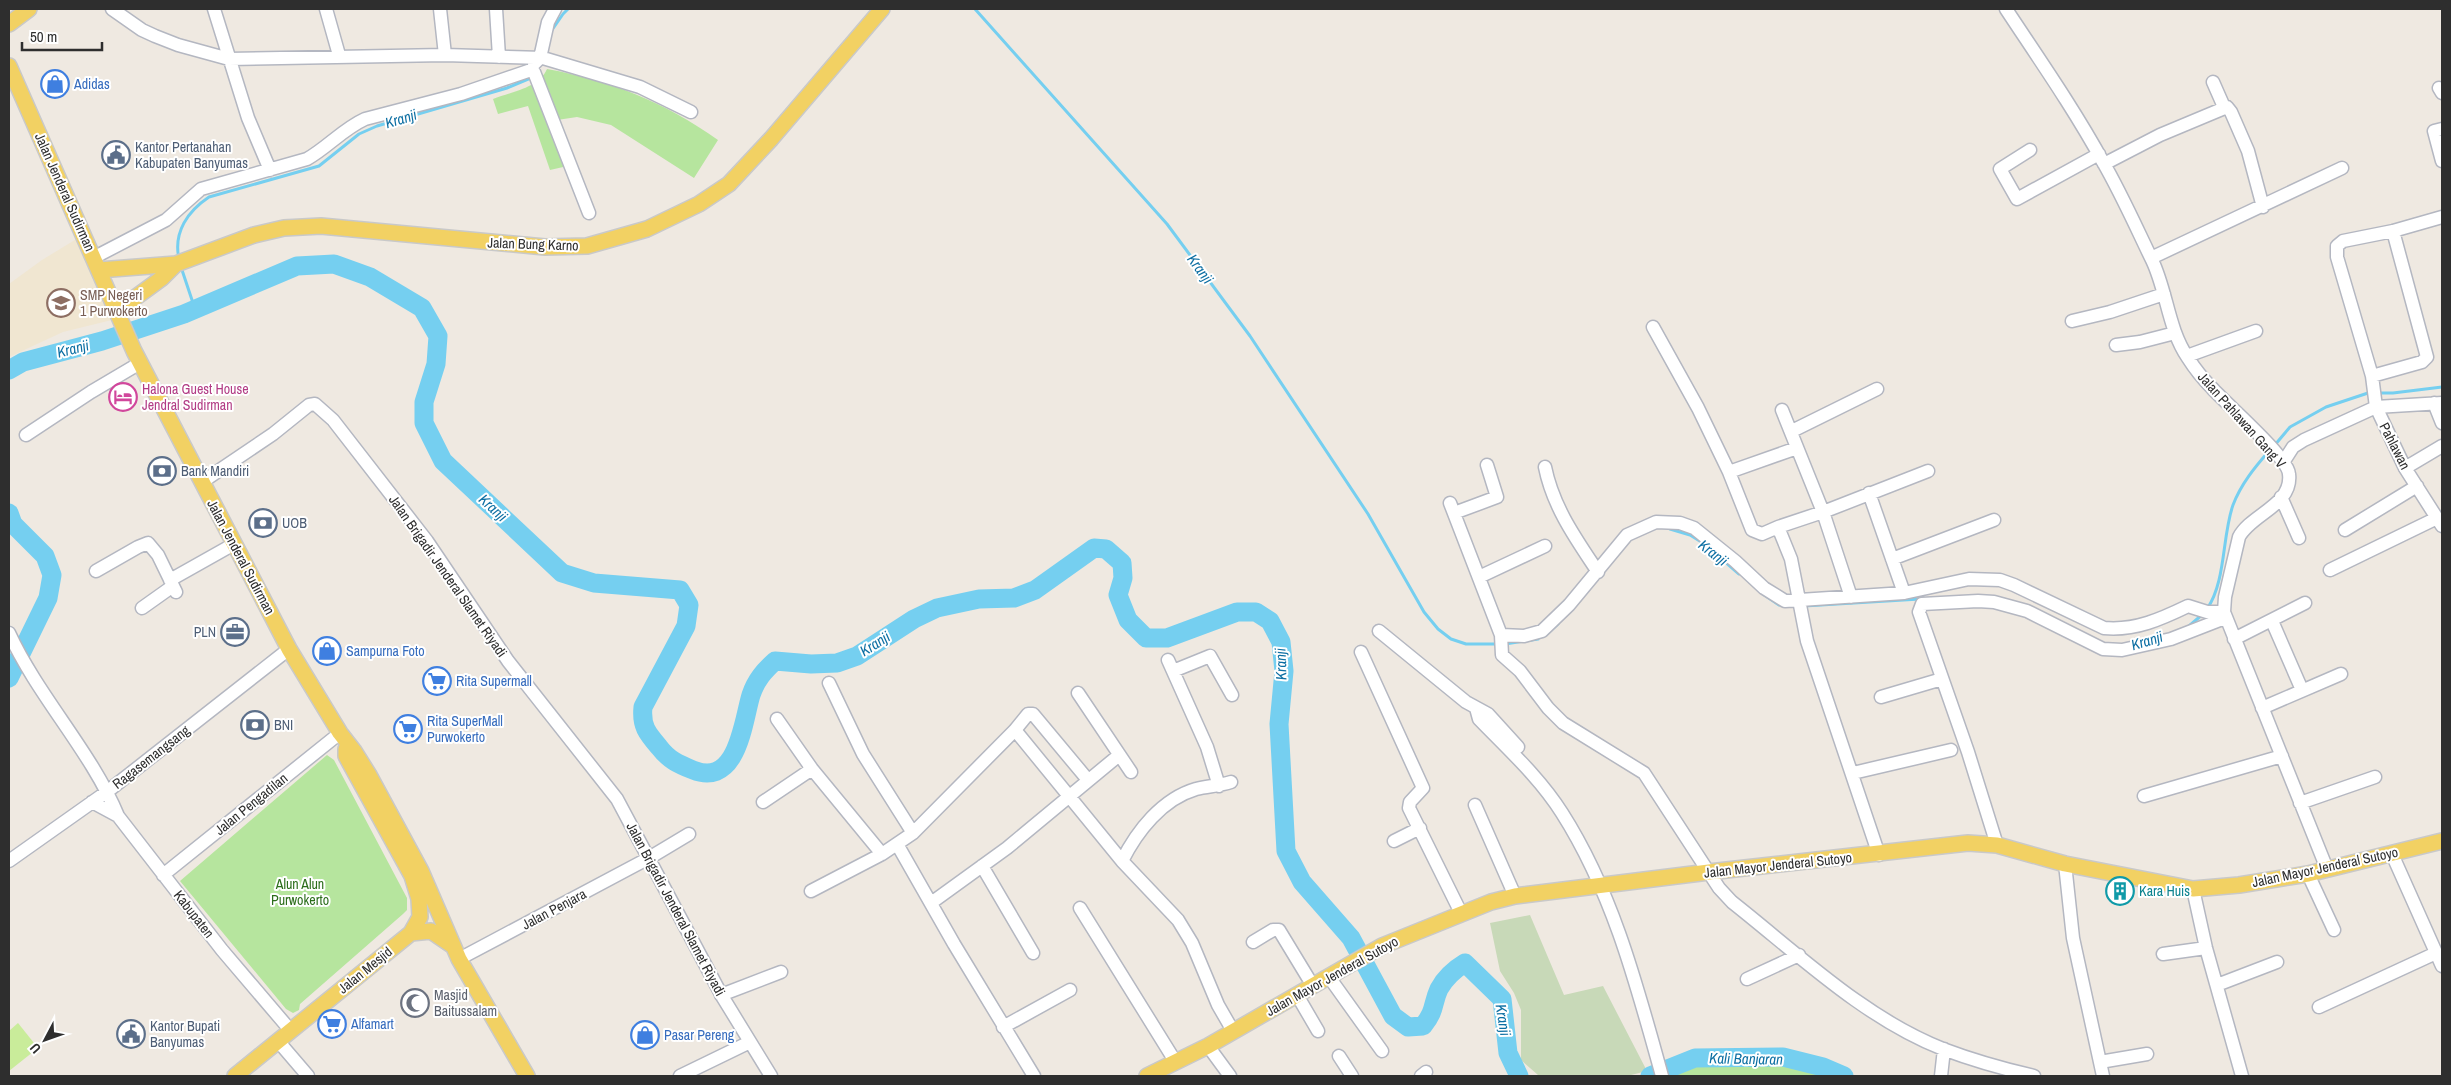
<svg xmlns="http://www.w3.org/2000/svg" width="2451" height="1085" font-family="'Archivo Narrow',sans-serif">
  <rect width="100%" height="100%" fill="#efe9e1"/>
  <path fill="#f0e6d1" d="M83,235l37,83 -57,14 -54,25v-73l33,-24z"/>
  <path fill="#b6e59e" d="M547,69c65,12 117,33 171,71l-24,38 -83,-53 -34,-8 -20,3 15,45 -22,5 -22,-64 -30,8 -5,-15c18,-7 46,-11 54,-30z
    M327,755l7,5 73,138v12l-4,4 -103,90 -1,6 -6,3 -7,-4 -106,-128z
    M1783,1057l40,10 21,9h-194l45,-18z"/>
  <path fill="#c8d9b8" d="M1530,915l34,80 39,-9 44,85 -20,5 -89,-1 -17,-15v-50l-7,-17 -14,-22 -10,-48z"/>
  <path fill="#c9ec9a" d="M18,1023l20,25 -29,23v-40z"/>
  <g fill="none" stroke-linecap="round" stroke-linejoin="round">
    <path stroke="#75cff0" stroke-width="3" d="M975,9l192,215 83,112 118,178 56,98 14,17 13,10 15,5h33
      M552,30l11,-16 5,-5
      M179,259c-6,-27 9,-48 30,-62l110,-31 40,-32 18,-8 130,-38 26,-11
      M181,267l14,42
      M2377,393h16l49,-6
      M2274,446l16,-19 36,-20 45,-15
      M1670,529l20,6 13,8
      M1723,560l16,14
      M1763,594l16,11h4
      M1804,606l116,-7
      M2207,609c19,-27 15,-73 26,-104 8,-21 22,-38 36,-54
      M2189,626l14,-12
      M1546,635l12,-11
      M1505,644l33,-5"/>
    <path stroke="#75cff0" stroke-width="19" d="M9,370l14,-8 79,-21 82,-27 113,-48 37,-2 36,13 52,31 16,28 -2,28 -12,38v21l19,38 119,112 32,10 86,7 9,15 -3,21 -43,81c-2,19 4,26 16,40 10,13 19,17 34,23 45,18 50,-49 58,-75 5,-15 13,-24 24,-34l36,3 26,-1 20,-7 57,-37 23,-11 42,-9 35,-1 21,-8 59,-42 12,1 16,14 1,15 -5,17 10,25 18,18h21l70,-26h19l14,9 11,21 3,29 -5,53 7,127 16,31 49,56 42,78 15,11 15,-1c13,-16 9,-22 16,-37 6,-11 16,-20 26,-26l37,36 6,54 11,23
      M9,513l4,11 32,32 7,19 -4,23 -39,80
      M1650,1076l45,-18 88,-1 40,10 21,9"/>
    <defs>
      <path id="minor" d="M112,9l30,21 13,6 23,9 51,14 216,-4 98,3 97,29 51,25
        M214,9l34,109 22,52
        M326,9l13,46
        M440,9l5,46
        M496,9l3,48
        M2006,9c33,50 68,100 97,153 18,31 33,65 49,98 15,31 16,69 36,98 7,11 15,21 24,30 14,16 76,69 77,86 4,31 -38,40 -50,63l-14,60 -1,15 103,257
        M534,64l6,-6 8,-36 7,-13
        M2213,82l11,25
        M2439,88l3,5
        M2442,129l-8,2 8,30
        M2030,150l-30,19 17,30 82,-45
        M2104,164l56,-29 67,-28 4,5 17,39 15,56
        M2442,217l-49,14 -50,10 -6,5v11l35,119 4,31 66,-4
        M93,258l73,-38 35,-31 106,-30c21,-12 36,-30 58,-40l96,-25 70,-24 3,2 55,141
        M2151,258l191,-90
        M2072,321l38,-9 54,-18
        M1653,327l45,81 31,64 23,58 10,4 16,-7 13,32 16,82 72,214
        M2116,345l24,-3 35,-9
        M2187,356l69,-25
        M2372,376l50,-14 5,-5 -34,-126
        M2434,403l8,20
        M1782,410l41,102 28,85
        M1792,431l85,-42
        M26,435l65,-43 49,-29
        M2284,461l9,-14 11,-7 72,-33 29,61 37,58
        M1545,467c8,40 31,72 53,105
        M2405,468l37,-22
        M1729,472l68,-24
        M202,482l71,-48 36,-29 6,-1 18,16 94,121 81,120 109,138 105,197 49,80
        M1869,493l35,100
        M2281,497l18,41
        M1450,503l51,132 1,20 18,16 28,37 15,15 81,50 75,115 13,14c66,52 132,116 211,147 29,11 61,20 91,27
        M1454,513l43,-16 -10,-32
        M1778,527l45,-15 105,-41
        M2345,530l72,-44
        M1892,559l102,-39
        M2330,570l107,-52
        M96,571l42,-24 10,-4 10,12 18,37
        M1479,577l66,-31
        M170,580l64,-36
        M142,608l31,-22
        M2272,621l30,69
        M1379,631l87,71 22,12 30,33
        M9,633c30,65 82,118 109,183l104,134 69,81
        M1501,635l23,1 18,-5 27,-26 58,-70 29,-13 24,1 14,5 41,33 29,27 21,13 119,-8 65,-14 31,1 14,5 90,43c31,3 57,-9 84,-22l19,6h17
        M2234,639l71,-36
        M1361,652l62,136 -13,14 -1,6 52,105
        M1168,660l39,87 12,39
        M1173,671l37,-15 22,39
        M829,683l34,71 50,79
        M1078,693l53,79
        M1881,697l61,-18
        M1476,708l3,11c29,30 61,59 83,94 51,80 75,173 100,263
        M2262,708l79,-34
        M777,719l35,50 70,85
        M1015,730l13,-16h5l55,66
        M1853,773l98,-23
        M2144,796l138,-40
        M92,802l26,14
        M763,802l49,-33
        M2300,803l75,-26
        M1475,805l40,91
        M1394,841l26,-13
        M897,844l57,100 80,132
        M1997,845l-29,-93 -49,-140 3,-8 56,-3 16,1 33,9 76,38 19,1 49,-11 54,-21
        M2392,854l50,112
        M9,861l99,-70 181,-142
        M1122,861c15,-30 40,-62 74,-72 12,-3 23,-3 35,-7
        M2065,864l8,74 30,138
        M982,866l51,87
        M2308,874l26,56
        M163,875l177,-142
        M2193,889l13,59 36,128
        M811,891l71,-37 31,-21 102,-103 107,131 56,59 14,23 26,62 15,26
        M931,903l76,-55 111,-92
        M1080,908l95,153
        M1253,942l20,-12h6l34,56
        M2163,954l43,-6
        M459,959l190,-101 40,-24
        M1329,977l53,74
        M1747,979l52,-24
        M2217,985l60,-23
        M721,995l60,-23
        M1297,995l21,36
        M2319,1007l117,-54
        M1003,1027l67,-37
        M278,1041l30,35
        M1208,1046l22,30
        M1339,1056l13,20
        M2100,1062l47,-8
        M680,1076l70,-34
        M1421,1076l5,-4
        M1941,1076l3,-27"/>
      <path id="major" d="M9,24l20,-15
        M9,66l125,285 155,298 51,84 14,18 15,24 52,96 38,88 68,117
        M99,270l77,-6 78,-29 30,-7 37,-2 224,21 42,-1 60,-17 52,-25 30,-20 42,-45 111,-130
        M117,311l45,-33 14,-14
        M346,749v7l66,120 7,23 1,18
        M411,933l20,-2 22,15
        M235,1076l176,-143 9,-16
        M1147,1076l61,-30 174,-100 109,-44 24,-6 194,-24 259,-29 29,2 68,19 128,25 46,-4 69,-11 134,-33"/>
    </defs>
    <use href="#minor" stroke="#b4b7c1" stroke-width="15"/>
    <use href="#major" stroke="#c9c9c9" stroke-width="18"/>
    <use href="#minor" stroke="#fff" stroke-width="12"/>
    <use href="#major" stroke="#f2d163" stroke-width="15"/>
  </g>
  <defs>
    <symbol id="shop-ring" viewBox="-11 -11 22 22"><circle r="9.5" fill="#fff" stroke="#3f7fe0" stroke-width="1.5"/><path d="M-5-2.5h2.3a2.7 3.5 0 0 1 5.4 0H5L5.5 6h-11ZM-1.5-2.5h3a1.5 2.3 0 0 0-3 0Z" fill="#3f7fe0"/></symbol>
    <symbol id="civic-ring" viewBox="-11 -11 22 22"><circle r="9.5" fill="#fff" stroke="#5c6f8a" stroke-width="1.5"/><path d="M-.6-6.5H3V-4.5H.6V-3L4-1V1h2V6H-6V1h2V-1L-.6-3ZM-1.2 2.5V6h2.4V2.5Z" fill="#5c6f8a"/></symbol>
    <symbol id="school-ring" viewBox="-11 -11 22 22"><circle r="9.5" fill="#fff" stroke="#8d6e63" stroke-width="1.5"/><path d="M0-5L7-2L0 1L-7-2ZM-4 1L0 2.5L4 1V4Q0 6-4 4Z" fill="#8d6e63"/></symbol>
    <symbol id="hotel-ring" viewBox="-11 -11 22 22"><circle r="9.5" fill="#fff" stroke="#d1479c" stroke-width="1.5"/><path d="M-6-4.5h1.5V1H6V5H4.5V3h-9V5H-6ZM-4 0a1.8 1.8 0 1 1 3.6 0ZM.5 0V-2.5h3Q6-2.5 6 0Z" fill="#d1479c"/></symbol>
    <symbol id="bank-ring" viewBox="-11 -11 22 22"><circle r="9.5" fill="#fff" stroke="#5c6f8a" stroke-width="1.5"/><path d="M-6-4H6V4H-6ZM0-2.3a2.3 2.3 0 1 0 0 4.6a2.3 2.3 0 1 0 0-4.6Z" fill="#5c6f8a"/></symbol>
    <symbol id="office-ring" viewBox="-11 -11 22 22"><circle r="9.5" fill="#fff" stroke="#5c6f8a" stroke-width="1.5"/><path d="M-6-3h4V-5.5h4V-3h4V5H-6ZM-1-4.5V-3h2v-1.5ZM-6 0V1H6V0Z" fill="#5c6f8a"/></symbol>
    <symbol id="supermarket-ring" viewBox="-11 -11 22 22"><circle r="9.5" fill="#fff" stroke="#3f7fe0" stroke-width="1.5"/><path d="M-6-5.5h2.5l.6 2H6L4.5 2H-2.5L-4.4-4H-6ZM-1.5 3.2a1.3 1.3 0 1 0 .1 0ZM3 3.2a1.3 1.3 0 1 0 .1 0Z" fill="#3f7fe0"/></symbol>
    <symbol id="building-ring" viewBox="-11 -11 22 22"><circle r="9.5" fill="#fff" stroke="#0f9aa8" stroke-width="1.5"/><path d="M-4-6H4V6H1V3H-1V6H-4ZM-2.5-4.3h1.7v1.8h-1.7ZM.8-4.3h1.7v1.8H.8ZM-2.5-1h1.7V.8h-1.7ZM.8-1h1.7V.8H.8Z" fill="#0f9aa8"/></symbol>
    <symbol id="mosque-ring" viewBox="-11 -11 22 22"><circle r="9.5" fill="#fff" stroke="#6b7280" stroke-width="1.5"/><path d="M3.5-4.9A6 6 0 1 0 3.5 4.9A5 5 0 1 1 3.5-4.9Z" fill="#6b7280"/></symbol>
  </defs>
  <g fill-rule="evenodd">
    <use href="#shop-ring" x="39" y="68" width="32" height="32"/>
    <use href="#civic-ring" x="100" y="139" width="32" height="32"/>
    <use href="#school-ring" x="45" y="287" width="32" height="32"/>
    <use href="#hotel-ring" x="107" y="381" width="32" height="32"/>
    <use href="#bank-ring" x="146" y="455" width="32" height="32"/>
    <use href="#bank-ring" x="247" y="507" width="32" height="32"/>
    <use href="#office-ring" x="219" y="616" width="32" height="32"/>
    <use href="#shop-ring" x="311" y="635" width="32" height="32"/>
    <use href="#supermarket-ring" x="421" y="665" width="32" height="32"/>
    <use href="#bank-ring" x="239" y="709" width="32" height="32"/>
    <use href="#supermarket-ring" x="392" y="713" width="32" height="32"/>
    <use href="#building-ring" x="2104" y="875" width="32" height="32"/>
    <use href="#mosque-ring" x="399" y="987" width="32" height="32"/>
    <use href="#supermarket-ring" x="316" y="1008" width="32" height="32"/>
    <use href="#civic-ring" x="115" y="1018" width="32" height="32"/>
    <use href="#shop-ring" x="629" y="1019" width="32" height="32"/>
  </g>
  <g text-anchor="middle" stroke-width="4" stroke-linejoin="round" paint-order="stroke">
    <g font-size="14" fill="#366cbe" stroke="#fff" text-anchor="start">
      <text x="74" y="89">Adidas</text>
      <text x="346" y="656">Sampurna Foto</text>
      <text x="456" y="686">Rita Supermall</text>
      <text x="427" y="726">Rita SuperMall<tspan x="427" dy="16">Purwokerto</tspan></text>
      <text x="351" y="1029">Alfamart</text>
      <text x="664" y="1040">Pasar Pereng</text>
    </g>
    <g font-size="14" fill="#4e5e75" stroke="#fff" text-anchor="start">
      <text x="135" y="152">Kantor Pertanahan<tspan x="135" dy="16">Kabupaten Banyumas</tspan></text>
      <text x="181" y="476">Bank Mandiri</text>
      <text x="282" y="528">UOB</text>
      <text x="216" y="637" text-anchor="end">PLN</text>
      <text x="274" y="730">BNI</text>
      <text x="150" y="1031">Kantor Bupati<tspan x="150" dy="16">Banyumas</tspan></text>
    </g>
    <g font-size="14" fill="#2e2e2e" stroke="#fff">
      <text transform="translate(65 192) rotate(66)" y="5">Jalan Jenderal Sudirman</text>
      <text transform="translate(533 244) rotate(2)" y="5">Jalan Bung Karno</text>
      <text transform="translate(2242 420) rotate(48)" y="5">Jalan Pahlawan Gang V</text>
      <text transform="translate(2395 446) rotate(63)" y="5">Pahlawan</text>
      <text transform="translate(241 557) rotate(62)" y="5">Jalan Jenderal Sudirman</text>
      <text transform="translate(448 576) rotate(55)" y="5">Jalan Brigadir Jenderal Slamet Riyadi</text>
      <text transform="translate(151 757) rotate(-38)" y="5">Ragasemangsang</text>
      <text transform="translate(251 804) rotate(-39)" y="5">Jalan Pengadilan</text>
      <text transform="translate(1778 865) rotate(-6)" y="5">Jalan Mayor Jenderal Sutoyo</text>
      <text transform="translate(2325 867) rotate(-12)" y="5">Jalan Mayor Jenderal Sutoyo</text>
      <text transform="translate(554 909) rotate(-28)" y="5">Jalan Penjara</text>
      <text transform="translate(676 909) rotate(62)" y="5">Jalan Brigadir Jenderal Slamet Riyadi</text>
      <text transform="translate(194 914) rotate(52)" y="5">Kabupaten</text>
      <text transform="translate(365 970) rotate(-39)" y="5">Jalan Mesjid</text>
      <text transform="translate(1332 976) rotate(-29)" y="5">Jalan Mayor Jenderal Sutoyo</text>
    </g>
    <g font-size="14" fill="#785e54" stroke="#fff" text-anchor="start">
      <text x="80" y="300">SMP Negeri<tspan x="80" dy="16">1 Purwokerto</tspan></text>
    </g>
    <g font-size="14" fill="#b23c85" stroke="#fff" text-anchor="start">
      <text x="142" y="394">Halona Guest House<tspan x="142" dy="16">Jendral Sudirman</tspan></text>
    </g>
    <g font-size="14" fill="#2c6e1b" stroke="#fff">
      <text x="300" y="889">Alun Alun<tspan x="300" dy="16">Purwokerto</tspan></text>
    </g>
    <g font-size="14" fill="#0d838f" stroke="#fff" text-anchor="start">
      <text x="2139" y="896">Kara Huis</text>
    </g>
    <g font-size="14" fill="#5b616d" stroke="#fff" text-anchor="start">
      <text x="434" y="1000">Masjid<tspan x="434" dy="16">Baitussalam</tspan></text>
    </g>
    <g font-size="15" font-style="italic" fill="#0d6fa3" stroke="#fff">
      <text transform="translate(401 119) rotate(-17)" y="5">Kranji</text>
      <text transform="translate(1200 269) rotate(54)" y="5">Kranji</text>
      <text transform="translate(73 349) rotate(-14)" y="5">Kranji</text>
      <text transform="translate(493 508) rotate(43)" y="5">Kranji</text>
      <text transform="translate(1713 553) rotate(38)" y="5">Kranji</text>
      <text transform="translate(2147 641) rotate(-17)" y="5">Kranji</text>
      <text transform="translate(875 644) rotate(-32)" y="5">Kranji</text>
      <text transform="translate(1281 664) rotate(-92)" y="5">Kranji</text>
      <text transform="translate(1503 1020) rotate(81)" y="5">Kranji</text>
      <text transform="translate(1746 1059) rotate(1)" y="5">Kali Banjaran</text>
    </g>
  </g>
  <rect width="2451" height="1085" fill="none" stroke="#2e2e2e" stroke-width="20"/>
  <g transform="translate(45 1040) rotate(229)" stroke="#ffffff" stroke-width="4" paint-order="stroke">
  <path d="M0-4L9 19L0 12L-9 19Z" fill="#2e2e2e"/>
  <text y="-8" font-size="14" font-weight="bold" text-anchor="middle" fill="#2e2e2e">U</text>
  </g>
  <path d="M22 42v8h80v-8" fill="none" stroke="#2e2e2e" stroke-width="2.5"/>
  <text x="30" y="42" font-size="15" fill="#2e2e2e" stroke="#ffffff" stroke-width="4" paint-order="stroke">50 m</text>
</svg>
